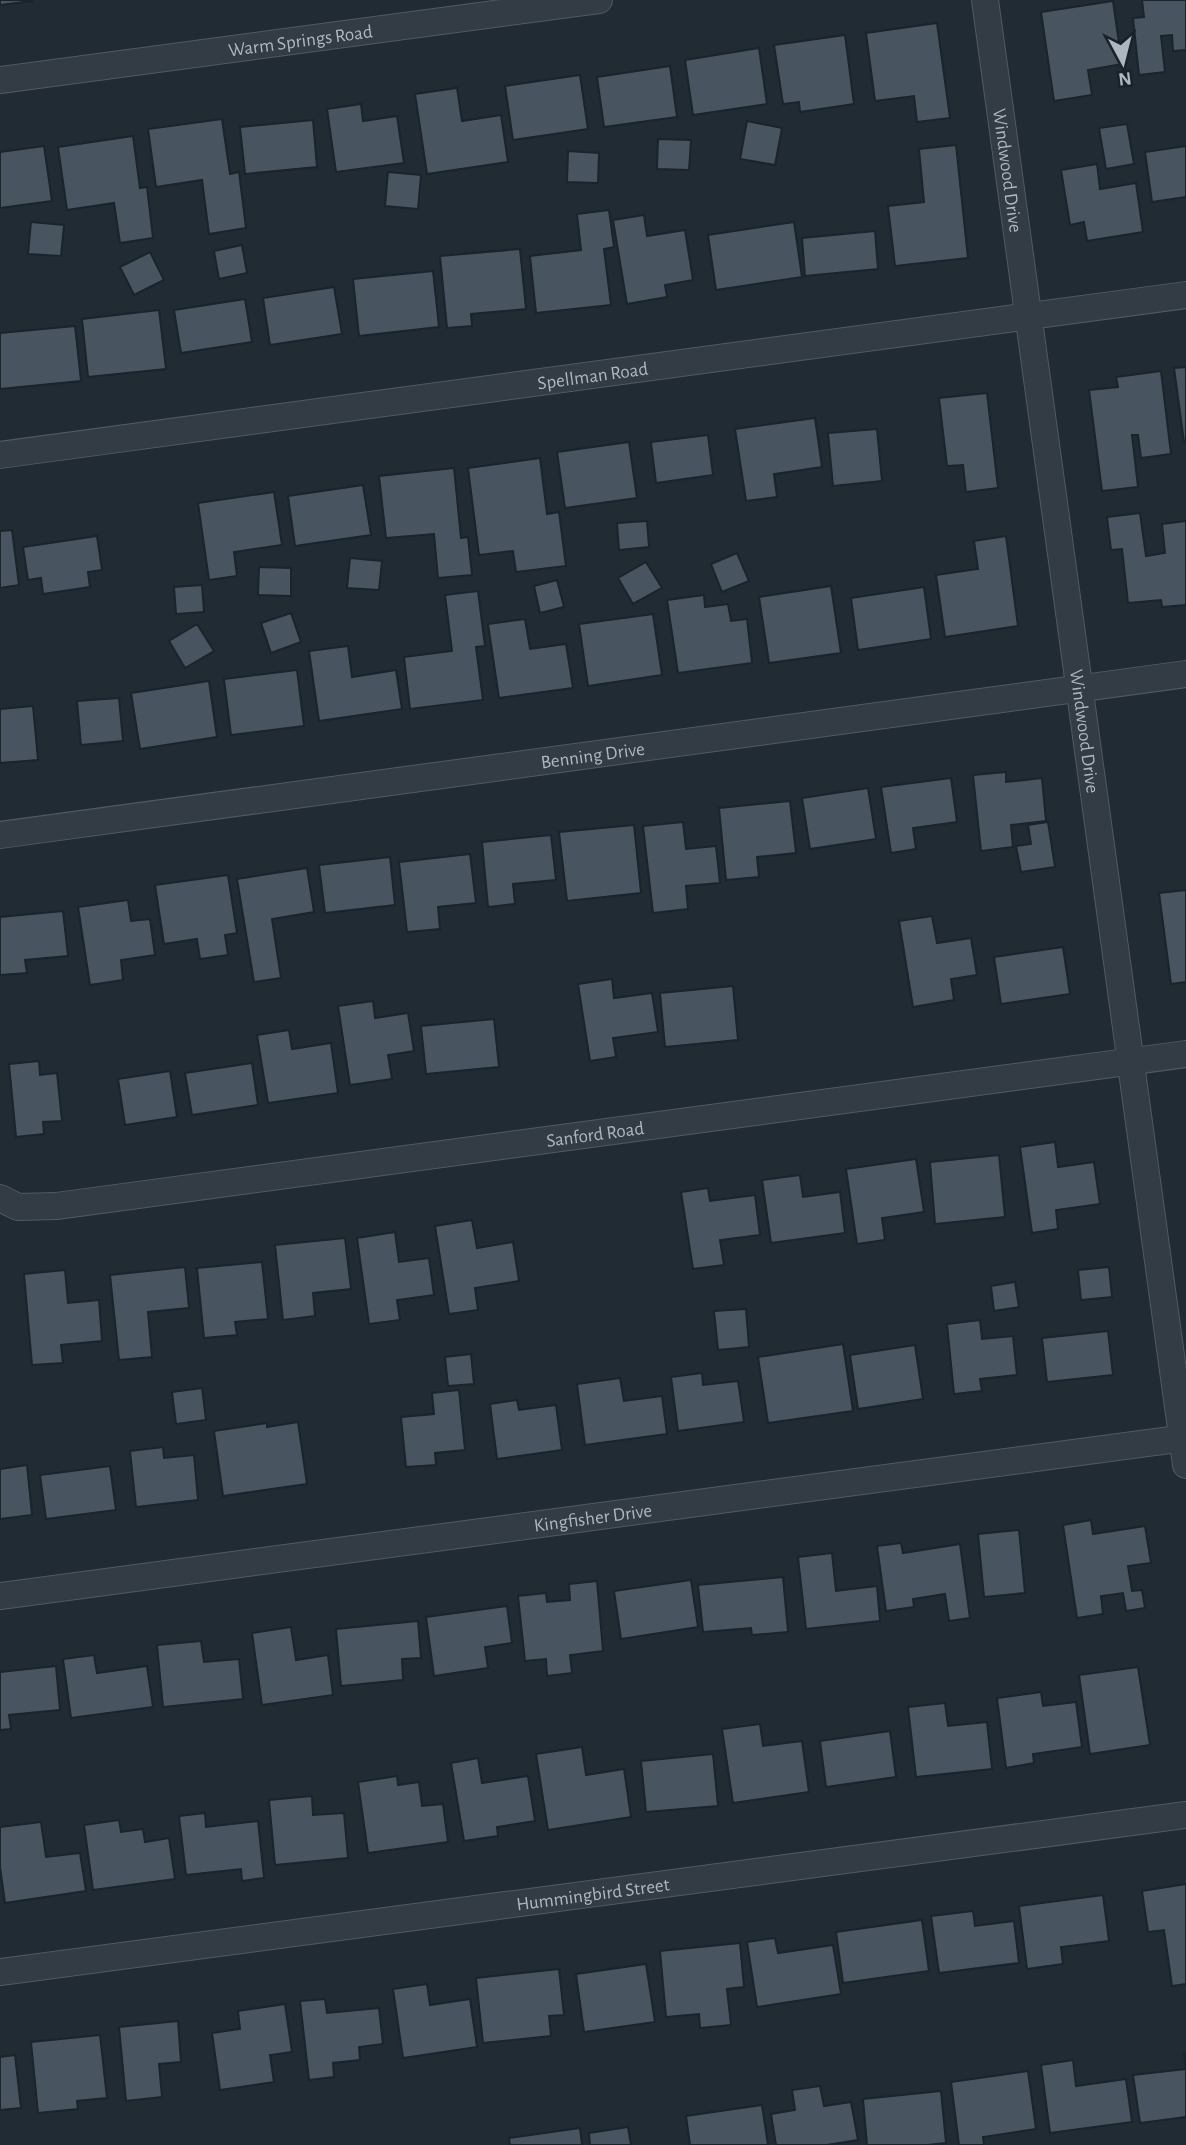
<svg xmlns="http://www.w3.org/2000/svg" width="1186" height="2145" font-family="'Alegreya Sans',sans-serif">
  <rect width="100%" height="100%" fill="#202b34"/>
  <path fill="#485560" stroke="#1b232b" stroke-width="2" d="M0,0h32v1l-32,4z
    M1142,0h44v50l-13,1 -1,-16 -11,1 4,36 -26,3 -6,-57 11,-1z
    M1113,1l9,63 -34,6 4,25 -38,6 -13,-89z
    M937,23l13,95 -33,4 -3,-26 -39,5 -9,-68z
    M845,35l9,69 -54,8 -1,-10 -16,2 -9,-59z
    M759,48l8,56 -74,11 -8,-55z
    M670,66l7,51 -73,10 -7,-50z
    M580,75l8,54 -75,11 -8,-54z
    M457,88l5,33 39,-6 7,47 -81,12 -12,-80z
    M361,104l2,17 34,-5 7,47 -68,9 -9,-63z
    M222,119l8,55 9,-2 7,56 -37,6 -7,-54 -46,7 -8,-58z
    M313,120l4,47 -72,7 -5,-47z
    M747,121l35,7 -7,37 -35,-6z
    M1127,124l7,40 -28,5 -7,-41z
    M133,136l7,52 7,-1 6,51 -33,5 -6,-40 -47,7 -9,-63z
    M658,139l33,1 -2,30 -32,-1z
    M956,145l12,113 -73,8 -7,-60 36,-4 -5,-53z
    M44,146l8,55 -52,7v-56z
    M1186,146v51l-34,5 -7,-50z
    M568,151l31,2 -1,30 -31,-1z
    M1097,164l3,25 36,-6 7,49 -56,9 -3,-19 -14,3 -9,-55z
    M388,172l33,3 -3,34 -33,-3z
    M609,210l5,37 -10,2 7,56 -75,8 -6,-57 51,-6 -4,-36z
    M644,215l3,21 38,-6 8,50 -28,5 2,12 -40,7 -14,-84z
    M31,222l33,3 -3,31 -33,-2z
    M794,222l8,55 -86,13 -8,-55z
    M875,231l3,38 -73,7 -3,-38z
    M242,245l5,28 -28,6 -5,-28z
    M520,249l6,60 -55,5 1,12 -25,2 -7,-72z
    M150,252l14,28 -30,15 -14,-28z
    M433,271l6,56 -80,9 -6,-57z
    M334,287l8,47 -72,11 -7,-47z
    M245,299l7,43 -71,11 -7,-43z
    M159,310l7,59 -78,8 -6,-58z
    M75,326l6,55 -81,8v-56z
    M1186,367v75h-2l-10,-74z
    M1161,371l10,83 -30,4 -3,-23h-6l6,52 -36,4 -13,-101 29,-3 -2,-10z
    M987,393l11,95 -32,4 -3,-27 -16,1 -8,-68z
    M815,418l7,49 -48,7 3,23 -31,4 -11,-72z
    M877,429l5,52 -49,5 -5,-53z
    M708,435l5,40 -57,8 -5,-41z
    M629,442l8,56 -72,10 -8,-56z
    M540,458l7,56 12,-2 7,54 -50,6 -3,-21 -34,4 -11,-87z
    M454,468l7,70 7,-1 4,38 -34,3 -4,-44 -48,4 -7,-62z
    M363,485l8,50 -76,11 -7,-50z
    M274,492l8,53 -48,7 3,24 -28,4 -11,-77z
    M1140,513l6,43 19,-3 -3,-29 24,-3v84l-24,2 -1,-7 -33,3 -6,-54 -11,1 -4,-33z
    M647,521l2,26 -30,3 -2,-27z
    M12,530l7,55 -19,3v-57z
    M97,536l5,34 -14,2 2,15 -47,7 -2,-16 -13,2 -5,-33z
    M1006,536l12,90 -73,11 -9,-62 42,-6 -4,-28z
    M737,553l12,28 -27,11 -11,-28z
    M350,558l32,3 -3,29 -32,-2z
    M646,562l16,26 -29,16 -15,-26z
    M259,567l32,1v28l-33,-1z
    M557,580l7,27 -24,6 -6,-27z
    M202,585l2,27 -28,2 -2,-27z
    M831,586l10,67 -72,10 -10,-66z
    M924,587l7,52 -73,11 -7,-52z
    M478,591l7,55 -9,1 7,53 -73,9 -6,-52 48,-6 -7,-56z
    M704,595l1,12 23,-3 3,17 16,-2 5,44 -74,10 -11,-73z
    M291,613l10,29 -30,11 -10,-30z
    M653,614l9,61 -74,11 -9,-62z
    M525,619l5,30 36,-5 7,44 -74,10 -11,-74z
    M197,624l17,27 -29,17 -16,-27z
    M348,646l4,31 44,-7 6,39 -83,12 -10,-70z
    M297,670l7,56 -73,9 -7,-56z
    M209,681l8,56 -77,12 -9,-56z
    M119,698l4,43 -42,4 -4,-44z
    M33,706l5,54 -38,3v-54z
    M1006,772v10l36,-4 4,43 -35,4 2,22 -32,4 -8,-76z
    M951,778l6,44 -44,6 3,21 -25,4 -10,-66z
    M868,788l8,51 -66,10 -8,-51z
    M790,801l6,52 -39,4 2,20 -33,3 -7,-72z
    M683,822l3,27 30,-3 4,37 -34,3 2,23 -35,4 -10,-87z
    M1048,822l7,45 -34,5 -5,-26 15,-2 -3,-19z
    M634,825l7,68 -74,8 -8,-69z
    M551,835l5,45 -43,4 2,20 -27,3 -6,-65z
    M470,854l6,49 -38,4 2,22 -33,3 -8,-70z
    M390,857l5,48 -70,8 -6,-48z
    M307,868l7,44 -42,7 9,59 -27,4 -17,-103z
    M228,875l9,58 -12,2 3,20 -28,4 -3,-20 -33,5 -9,-59z
    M1186,890v92l-15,2 -12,-91z
    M128,900l3,21 19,-2 5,36 -34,5 2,20 -33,5 -12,-78z
    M63,911l5,45 -43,4 2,13 -27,2v-58z
    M932,916l5,27 34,-5 6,37 -26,4 3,21 -41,7 -14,-86z
    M1063,947l7,47 -69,10 -7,-47z
    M612,979l2,19 38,-5 6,39 -45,6 3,19 -26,4 -12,-77z
    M733,986l5,54 -73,7 -5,-54z
    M373,1001l2,17 33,-5 6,38 -26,4 4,24 -42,6 -12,-79z
    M494,1019l5,48 -73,7 -5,-48z
    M289,1030l3,19 39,-6 7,50 -70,10 -11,-68z
    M39,1061l1,14 17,-2 5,48 -19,1 1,12 -28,3 -7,-73z
    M252,1063l6,42 -66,10 -7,-42z
    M170,1071l7,46 -52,8 -7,-46z
    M1055,1142l3,25 36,-5 6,42 -44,6 2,19 -26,4 -12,-86z
    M999,1155l6,62 -70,7 -5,-62z
    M916,1159l8,53 -42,6 3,22 -28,4 -11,-75z
    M800,1175l3,22 37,-5 5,41 -74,10 -9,-63z
    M708,1188l2,13 45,-6 5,40 -40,5 4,25 -31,4 -12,-77z
    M472,1220l5,28 36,-6 6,39 -44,7 3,22 -29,4 -14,-88z
    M395,1232l4,30 30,-4 5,37 -37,5 3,20 -31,4 -12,-86z
    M345,1238l6,51 -38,4 2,23 -32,4 -8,-75z
    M262,1262l6,57 -33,3 2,13 -33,3 -7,-70z
    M185,1267l4,41 -41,4 4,45 -33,3 -9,-85z
    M1109,1267l3,30 -31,3 -3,-30z
    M65,1270l3,33 31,-3 3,41 -41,4 2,18 -31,2 -8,-91z
    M1015,1282l4,25 -25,4 -3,-25z
    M746,1309l3,38 -31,3 -4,-39z
    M980,1320l2,19 31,-3 4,39 -37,4 2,12 -28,3 -7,-70z
    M1108,1331l5,44 -66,7 -5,-44z
    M843,1344l10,67 -85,12 -10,-66z
    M915,1345l8,54 -65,10 -8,-54z
    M471,1354l3,30 -26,2 -3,-29z
    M702,1373l1,12 35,-4 6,41 -66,9 -7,-54z
    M620,1378l4,23 38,-5 5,38 -82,11 -8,-61z
    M202,1388l4,32 -30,4 -4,-32z
    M459,1390l6,60 -30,3 1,12 -30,2 -5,-50 33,-3 -2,-21z
    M517,1400l2,10 37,-5 6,45 -65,9 -7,-55z
    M298,1422l9,62 -84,12 -9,-65 53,-8v4z
    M163,1447l1,11 30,-3 4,45 -62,7 -6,-56z
    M27,1465l5,50 -32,4v-50z
    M110,1466l6,44 -70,9 -6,-44z
    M1091,1520l2,14 52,-8 6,37 -23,3 4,25 10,-1 3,18 -19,3 -3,-18 -22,3 2,18 -26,4 -14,-93z
    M1019,1530l6,63 -41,4 -6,-63z
    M901,1543l2,10 57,-9 10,74 -21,3 -4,-27 -32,5 1,8 -28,4 -9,-65z
    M832,1553l4,38 41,-5 3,35 -74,8 -8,-72z
    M783,1577l5,55 -36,3 -1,-7 -48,4 -5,-47z
    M691,1580l7,47 -77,12 -7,-48z
    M597,1581l6,70 -33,4 2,18 -25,3 -1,-17 -21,2 -7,-65 28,-3 1,9 23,-2 -1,-16z
    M507,1606l5,37 -27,4 3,21 -54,8 -8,-59z
    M418,1621l3,37 -19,1 1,21 -62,6 -5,-57z
    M291,1627l5,33 32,-5 5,40 -71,10 -10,-72z
    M201,1641l3,21 35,-3 4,40 -80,8 -6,-62z
    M94,1655l3,18 50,-7 6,41 -82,11 -8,-59z
    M56,1666l4,44 -51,5 2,14 -11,1v-58z
    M1138,1667l12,78 -60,9 -11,-79z
    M1041,1692l2,14 33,-4 6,45 -49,7 1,9 -28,5 -9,-70z
    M945,1703l3,23 39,-4 5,47 -76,8 -8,-70z
    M760,1724l3,22 39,-5 7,51 -76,11 -11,-74z
    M890,1731l6,46 -70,10 -6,-46z
    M582,1747l4,28 38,-6 7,48 -83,13 -12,-76z
    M713,1754l5,52 -72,6 -5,-51z
    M478,1758l4,25 46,-7 7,45 -38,6 1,9 -34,5 -13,-78z
    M397,1776l1,9 21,-3 3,24 21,-2 5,38 -80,11 -10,-71z
    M312,1796l1,19 31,-2 4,45 -73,7 -6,-65z
    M205,1813l1,14 52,-6 6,57 -22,3 -1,-12 -55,6 -7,-59z
    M119,1820l2,12 22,-3 2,13 24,-4 6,41 -82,11 -9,-65z
    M41,1822l5,35 34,-4 6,38 -81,12 -5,-36v-40z
    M1186,1884v100l-14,2 -8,-56 -16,2 -6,-41z
    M1103,1895l6,46 -48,6 2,17 -36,5 -8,-63z
    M973,1911l2,15 39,-5 5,42 -80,10 -8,-57z
    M922,1920l7,51 -86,12 -7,-51z
    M775,1938l3,15 55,-8 8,49 -84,13 -10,-65z
    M740,1943l4,44 -17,2 4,36 -31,3 -1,-14 -33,3 -6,-66z
    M646,1964l9,58 -71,10 -8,-58z
    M559,1969l5,46 -15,1 2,20 -68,7 -7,-65z
    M427,1984l3,21 40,-6 7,48 -74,11 -10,-69z
    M325,1999l2,14 52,-5 4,36 -24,3 1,13 -27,3 1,14 -25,3 -9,-79z
    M285,2004l7,48 -22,3 4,27 -54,8 -8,-57 28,-4 -2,-18z
    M178,2021l3,41 -22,2 3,33 -36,4 -7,-74z
    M100,2035l7,63 -30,3 1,8 -40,4 -7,-71z
    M1184,2053h2v64l-46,6 -7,-48 53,-6z
    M15,2055l6,53 -21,2v-53z
    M1073,2060l3,26 50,-7 6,43 -82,11 -9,-68z
    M1028,2071l8,58 -53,8 1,8h-25l-8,-63z
    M820,2086l4,20 27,-4 7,38 -31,5h-51l-5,-31 24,-4 -3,-20z
    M941,2091l5,52 -19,2h-60l-4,-46z
    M762,2105l6,40h-78l-4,-29z
    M628,2127l3,18h-41l-1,-12z
    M580,2128l2,17h-72l-1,-7z"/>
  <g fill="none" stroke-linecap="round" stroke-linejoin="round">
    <defs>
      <g id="street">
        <path id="s1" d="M985,0l201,1465"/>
        <path id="s2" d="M0,80l599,-80"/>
        <path id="s3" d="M0,455l1186,-160"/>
        <path id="s4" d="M0,835l1186,-161"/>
        <path id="s5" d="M0,1198l18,9 38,-1 1130,-152"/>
        <path id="s6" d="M0,1596l1186,-158"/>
        <path id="s7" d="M0,1972l1186,-157"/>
      </g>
    </defs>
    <use href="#street" stroke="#515a63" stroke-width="28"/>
    <use href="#street" stroke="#333c45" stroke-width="26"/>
  </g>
  <g text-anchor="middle" stroke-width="7" stroke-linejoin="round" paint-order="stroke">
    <g font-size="19" fill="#adb7c2" stroke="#192129">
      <text dy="7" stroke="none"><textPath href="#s2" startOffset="303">Warm Springs Road</textPath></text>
      <text dy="7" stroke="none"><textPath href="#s1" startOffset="172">Windwood Drive</textPath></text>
      <text dy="7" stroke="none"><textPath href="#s3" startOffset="598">Spellman Road</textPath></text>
      <text dy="7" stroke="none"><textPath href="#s1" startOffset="738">Windwood Drive</textPath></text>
      <text dy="7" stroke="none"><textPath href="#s4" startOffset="598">Benning Drive</textPath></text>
      <text dy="7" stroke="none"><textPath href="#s5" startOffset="602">Sanford Road</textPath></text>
      <text dy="7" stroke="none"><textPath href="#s6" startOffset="598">Kingfisher Drive</textPath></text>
      <text dy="7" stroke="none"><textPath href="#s7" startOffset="598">Hummingbird Street</textPath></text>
    </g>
  </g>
  <g transform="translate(1123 63) rotate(173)" stroke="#192129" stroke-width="5" paint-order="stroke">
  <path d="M0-5L12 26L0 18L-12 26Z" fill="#adb7c2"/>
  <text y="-10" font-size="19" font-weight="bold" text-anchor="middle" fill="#adb7c2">N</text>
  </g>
</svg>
